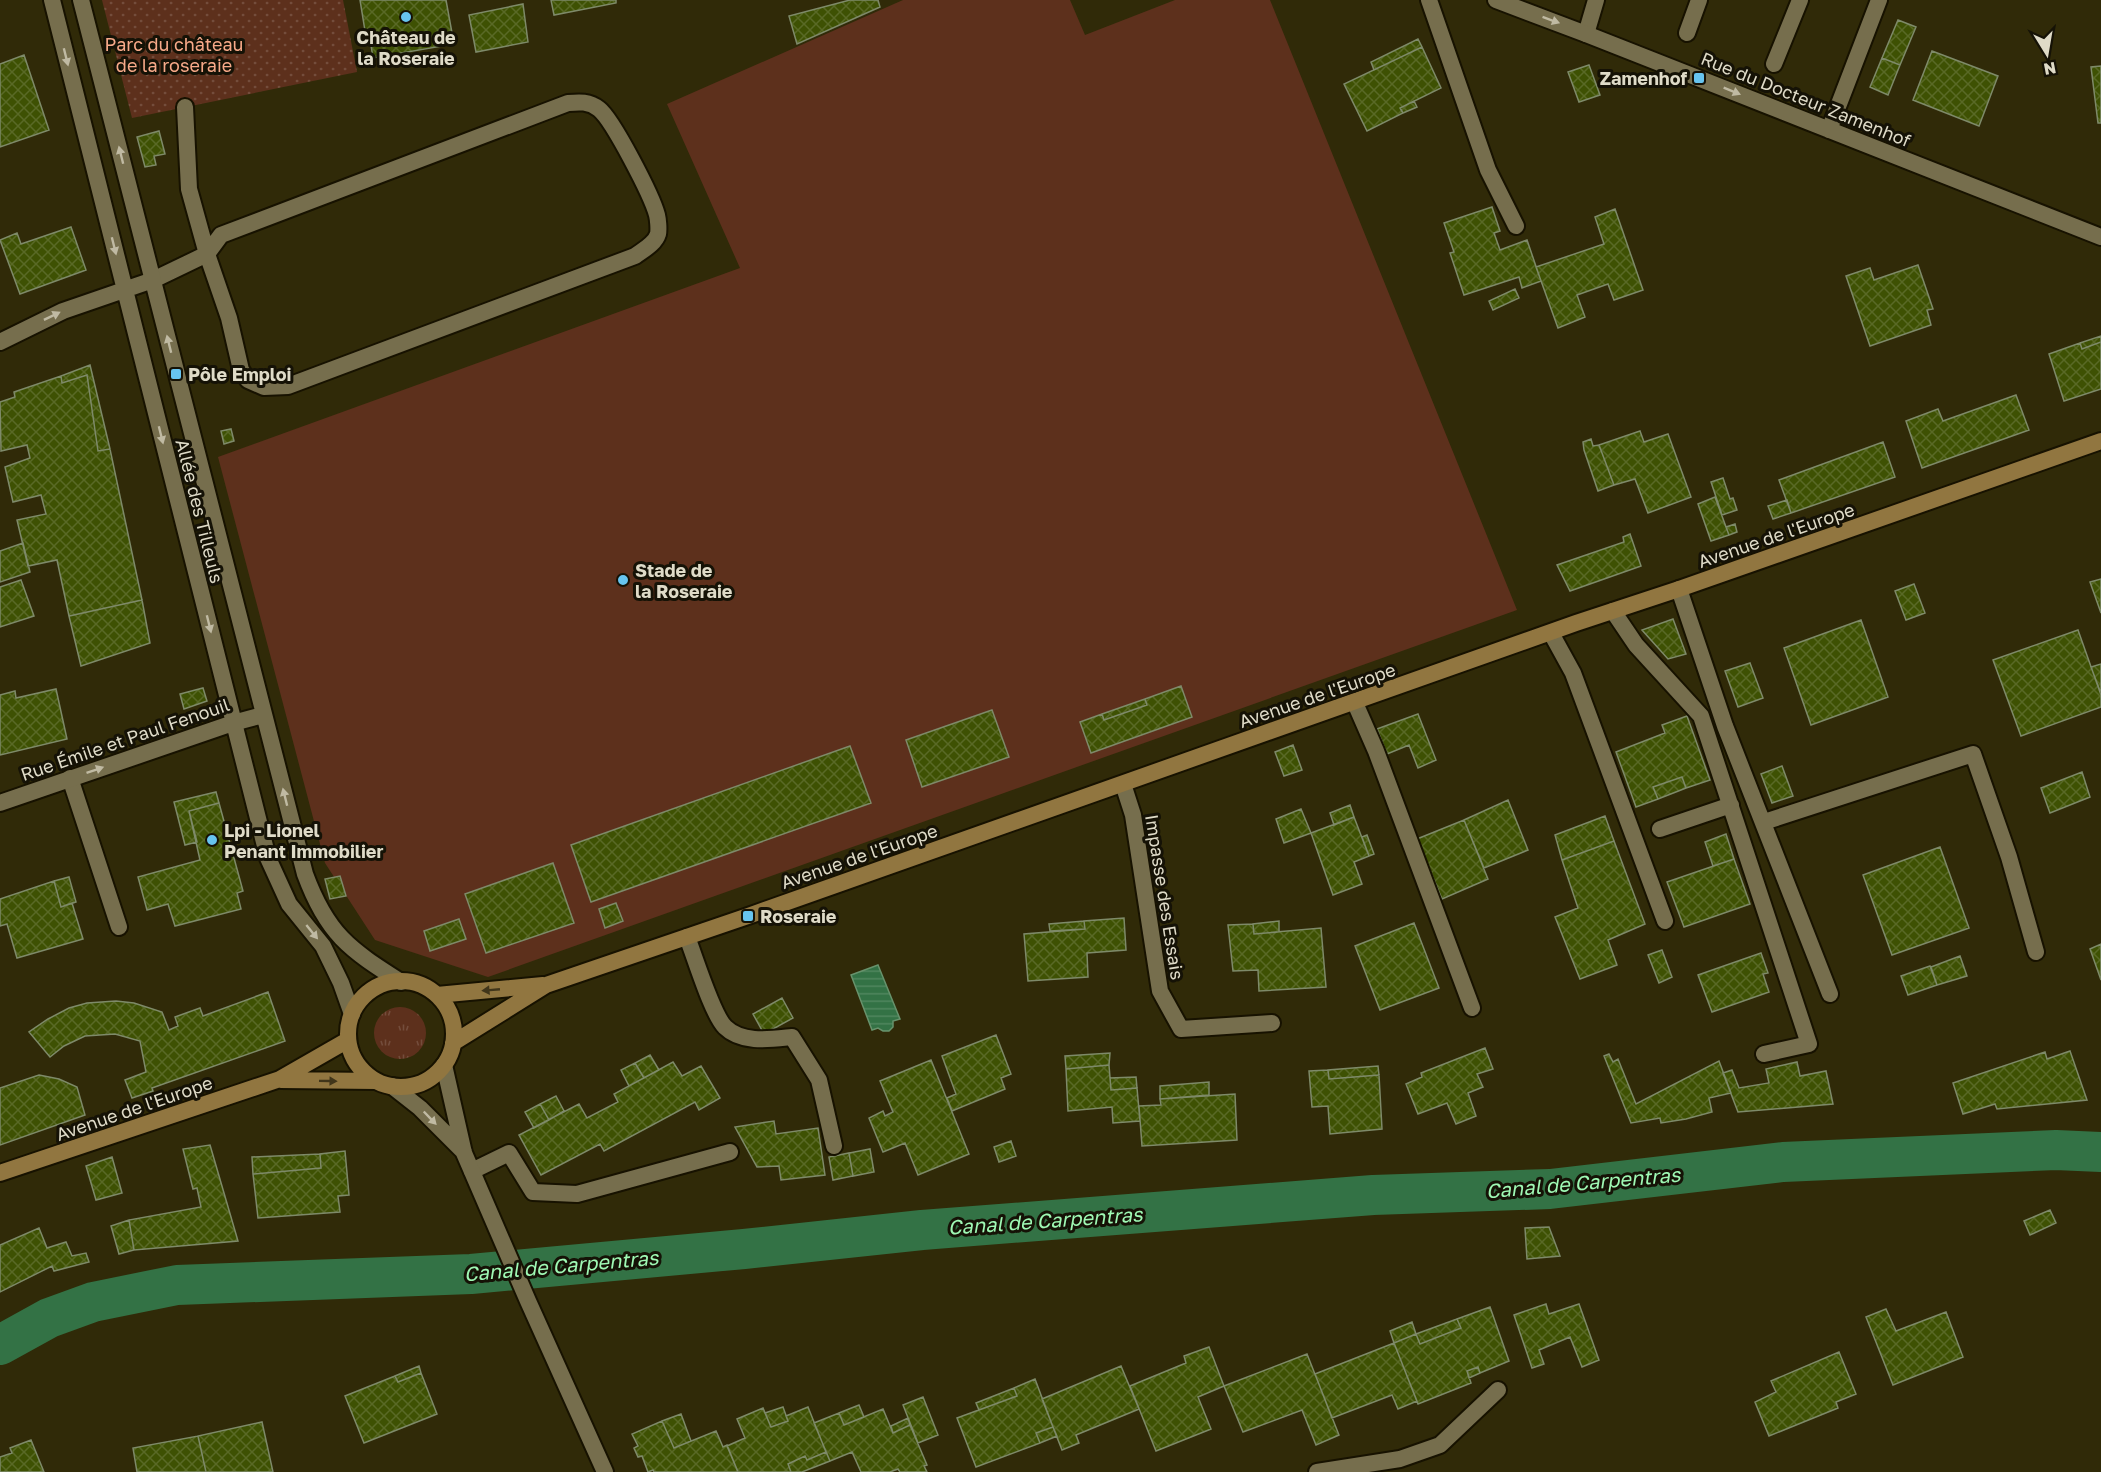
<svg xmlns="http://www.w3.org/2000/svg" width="2101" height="1472" font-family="'Golos Text',sans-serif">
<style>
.grass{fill:url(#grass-tufts)}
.park{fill:url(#park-dots)}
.pitch{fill:#5d301c}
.water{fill:url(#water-rules);stroke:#67926c;stroke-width:1.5}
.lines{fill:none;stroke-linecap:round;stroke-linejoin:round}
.canal{stroke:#337245;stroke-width:40}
.building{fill:url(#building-cross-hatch);stroke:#7e8a69;stroke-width:1.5}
.service-casing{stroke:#171200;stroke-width:20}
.minor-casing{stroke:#171200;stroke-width:20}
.secondary-casing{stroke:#171200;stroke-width:20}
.service{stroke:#766e4d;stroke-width:16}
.minor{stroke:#766e4d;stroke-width:16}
.secondary{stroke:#917640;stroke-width:16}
.oneway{fill:#c0baa3}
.oneway2{fill:#40351a}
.poi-dot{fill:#67c4ef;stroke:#151206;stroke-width:2}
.labels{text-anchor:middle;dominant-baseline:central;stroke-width:6;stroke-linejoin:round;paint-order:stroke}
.poi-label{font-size:18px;font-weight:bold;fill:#dfdbc8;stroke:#151206;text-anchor:start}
.park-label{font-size:18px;fill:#f8aa89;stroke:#151206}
.street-label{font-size:18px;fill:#dfdbc8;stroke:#151206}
.water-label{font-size:20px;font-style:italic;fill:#9ff9b4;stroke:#151206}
</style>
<defs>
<pattern id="grass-tufts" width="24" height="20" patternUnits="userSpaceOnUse" patternTransform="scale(1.5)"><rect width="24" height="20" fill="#5d301c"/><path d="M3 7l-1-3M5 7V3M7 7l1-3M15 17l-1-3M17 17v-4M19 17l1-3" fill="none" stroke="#744d3c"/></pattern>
<pattern id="park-dots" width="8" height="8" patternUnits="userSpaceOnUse" patternTransform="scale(1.5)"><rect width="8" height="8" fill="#5d301c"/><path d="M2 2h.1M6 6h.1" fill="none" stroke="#744d3c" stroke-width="1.8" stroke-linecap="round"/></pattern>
<pattern id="water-rules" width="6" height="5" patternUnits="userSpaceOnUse" patternTransform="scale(1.5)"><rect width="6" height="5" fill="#337245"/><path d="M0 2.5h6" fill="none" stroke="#50865e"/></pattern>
<pattern id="building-cross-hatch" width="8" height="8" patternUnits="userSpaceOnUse" patternTransform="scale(1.5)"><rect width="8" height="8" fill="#3e5103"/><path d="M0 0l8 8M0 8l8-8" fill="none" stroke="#596926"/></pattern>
</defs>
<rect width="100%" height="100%" fill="#302a08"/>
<path class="grass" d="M374 1033a26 26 0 1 1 52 0a26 26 0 1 1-52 0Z"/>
<path class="park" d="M102,0H343L357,72L132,118Z"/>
<path class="pitch" d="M903,0H1070L1085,35L1175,0H1270L1517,610L488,977L375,940L325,863L218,457L740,268L667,104Z"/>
<path class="water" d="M878,965L900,1019L893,1021V1027L889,1031H883L878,1028L872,1030L851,975Z"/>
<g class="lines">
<path class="canal" d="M0,1345L49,1318L93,1302L177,1285L471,1274L744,1249L922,1230L1373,1195L1550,1189L1783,1162L2056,1150L2101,1152"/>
</g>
<path class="building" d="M360,0H446L454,44L373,58L371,45L390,42L389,34L366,37Z
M551,0H616V3L554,15Z
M850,0H878L880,7L797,44L789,16Z
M523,4L528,42L476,52L469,15Z
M1898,20L1916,27L1900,65L1882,58Z
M389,34L390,42L371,45L370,37Z
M1418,39L1422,47L1374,70L1371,62Z
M1422,47L1441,88L1400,108L1403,113L1367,131L1344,84Z
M1932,51L1998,76L1979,126L1913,100Z
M24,55L49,130L0,147V64Z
M1882,58L1900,65L1888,95L1870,87Z
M1589,65L1600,95L1579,102L1568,72Z
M2101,66V123H2098L2091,67Z
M1414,101L1417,107L1403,113L1400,108Z
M159,131L165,154L154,156L156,165L145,167L137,137Z
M1492,207L1500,231L1494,233L1500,250L1527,240L1541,281L1522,288L1519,277L1464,295L1450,253L1454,252L1444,223Z
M1615,209L1643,290L1614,300L1608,284L1577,295L1585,317L1558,328L1536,267L1604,244L1595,217Z
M71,227L86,270L20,294L0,240L17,233L21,244Z
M1918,265L1933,309L1927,310L1931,325L1870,346L1846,276L1870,268L1874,280Z
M1515,289L1519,298L1493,310L1489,301Z
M2101,336V342L2082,349L2080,343Z
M2101,342V389L2064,401L2049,354L2080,343L2082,349Z
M90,365L110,449L98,451L87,375L62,383L61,376Z
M87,375L98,451L110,449L142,600L69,616L57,560L28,566L17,520L46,514L41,495L13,502L5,467L30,458L27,445L1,451L0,402L15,397L14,392L61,376L62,383Z
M2016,395L2029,430L1922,468L1906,421L1938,409L1943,421Z
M231,429L234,441L224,444L221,431Z
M1640,431L1644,442L1668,434L1691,497L1648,513L1635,479L1614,485L1599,445Z
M1591,439L1593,446L1599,445L1614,485L1598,491L1584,450L1583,442Z
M1883,442L1895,477L1791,513L1779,480Z
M1723,478L1730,499L1733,498L1737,510L1722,515L1711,482Z
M1715,497L1729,535L1711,541L1698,504Z
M1787,500L1791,513L1773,519L1768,506Z
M1735,524L1737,532L1729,535L1726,527Z
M1630,534L1641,566L1570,591L1557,565L1624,542L1623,537Z
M23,543L30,572L0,582V551Z
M2101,579V613L2090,582Z
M21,580L34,616L0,627V587Z
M1914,584L1925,613L1906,620L1895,591Z
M142,600L150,643L81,666L69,616Z
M1673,619L1686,654L1668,659L1642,630Z
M1861,620L1888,697L1811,725L1784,648Z
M2078,630L2101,695V707L2021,736L1993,660Z
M1750,663L1763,698L1738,707L1725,671Z
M2101,664V691H2100L2091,667Z
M1181,686L1192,717L1091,753L1080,722L1102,714L1104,720L1147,705L1145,699Z
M203,688L207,701L184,709L180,694Z
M56,689L67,739L0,755V695L15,691L16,698Z
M1145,699L1147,705L1104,720L1102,714Z
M992,710L1009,757L922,787L906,740Z
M1418,714L1436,760L1418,768L1409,745L1387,754L1377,729Z
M1687,716L1710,780L1686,788L1682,777L1653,787L1658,799L1636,807L1616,752L1665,733L1662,725Z
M1293,745L1302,770L1284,776L1275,752Z
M850,746L871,803L591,902L571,845Z
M1782,766L1793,796L1772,803L1761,774Z
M2082,772L2090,797L2050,813L2041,788Z
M1682,777L1686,788L1658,799L1653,787Z
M216,792L219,803L189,811L197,842L185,845L174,802Z
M1508,800L1528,850L1484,868L1464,820Z
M219,803L243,891L237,893L241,909L175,926L168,904L147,910L138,877L200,860L189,811Z
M1350,805L1354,817L1334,825L1330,813Z
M1301,809L1311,833L1284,843L1276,819Z
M1605,816L1614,841L1562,860L1555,835Z
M1354,817L1369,856L1354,862L1362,884L1333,895L1311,833Z
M1464,820L1488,879L1442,899L1417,839Z
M1726,834L1734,859L1713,866L1705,842Z
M1367,835L1374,854L1369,856L1362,837Z
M1614,841L1645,924L1608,940L1617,965L1580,979L1555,917L1578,908L1562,860Z
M1940,847L1969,928L1892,955L1863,875Z
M1734,859L1750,904L1684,927L1667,882Z
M553,863L574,923L486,953L465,894Z
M340,876L346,896L330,899L325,879Z
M69,877L76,902L61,907L54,881Z
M54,881L61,907L72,903L83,939L17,958L7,924L0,926V899Z
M616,903L623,921L605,928L599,909Z
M1124,918L1126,950L1087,953L1088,977L1028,981L1024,934L1085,929L1084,921Z
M459,919L466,939L430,951L424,931Z
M1084,921L1085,929L1050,931L1049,924Z
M1279,921V932L1254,934L1253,924Z
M1414,923L1439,988L1380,1010L1355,946Z
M1253,924L1254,934L1321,928L1326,987L1259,991L1258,970L1233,971L1228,925Z
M2101,944V980L2090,949Z
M1662,950L1672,977L1659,983L1648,955Z
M1761,953L1768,973L1763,974L1769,992L1712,1012L1698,975Z
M1960,956L1967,976L1937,985L1931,967Z
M1930,966L1937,985L1908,995L1901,976Z
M268,992L285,1041L152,1088L153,1091L132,1098L125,1080L146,1072L140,1041L115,1034L85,1036L64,1046L50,1057L29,1032L48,1019L69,1008L87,1003L116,1001L134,1003L162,1012L169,1030L178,1026L175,1017L200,1008L203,1016Z
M782,998L793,1018L764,1034L753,1014Z
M996,1035L1011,1074L1001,1078L1005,1089L952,1111L947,1098L956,1094L942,1056Z
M1485,1048L1493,1069L1477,1074L1483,1087L1468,1093L1476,1116L1456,1124L1447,1103L1418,1114L1406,1084L1422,1077L1421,1073Z
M2070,1051L2087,1100L1997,1109L1995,1104L1963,1114L1953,1083L2045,1052L2047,1059Z
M1110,1053L1109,1065L1066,1069L1065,1056Z
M1609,1054L1613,1062L1618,1059L1636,1104L1719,1061L1731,1093L1709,1098L1712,1112L1686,1119L1661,1123L1660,1118L1631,1123L1604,1056Z
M650,1055L659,1070L644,1078L635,1063Z
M931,1060L969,1154L918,1175L905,1143L883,1152L869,1118L883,1111L885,1116L893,1112L880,1081Z
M673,1062L682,1076L701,1066L720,1098L699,1110L695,1102L604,1151L600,1144L541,1175L519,1135L579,1104L587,1118L618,1102L614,1094Z
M1797,1062L1800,1076L1826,1071L1833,1104L1738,1112L1723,1073L1732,1070L1739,1088L1769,1083L1766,1069Z
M635,1063L644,1078L629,1086L621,1070Z
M1109,1065L1111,1090L1137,1088L1140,1121L1113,1123L1112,1107L1068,1111L1066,1069Z
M1378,1066L1379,1075L1329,1079L1328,1070Z
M1328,1070L1329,1079L1379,1075L1382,1129L1330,1134L1328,1106L1312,1107L1309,1071Z
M39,1075L59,1079L77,1087L85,1115L0,1145V1088Z
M1136,1077L1137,1088L1111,1090L1110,1078Z
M1209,1082V1095L1160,1099V1086Z
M1235,1094L1237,1140L1142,1146L1139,1106L1161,1105L1160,1099Z
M556,1096L564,1111L549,1120L540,1104Z
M540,1104L549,1120L534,1128L525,1112Z
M774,1121L776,1134L818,1128L825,1175L781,1180L779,1166L757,1167L735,1127Z
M1011,1141L1016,1156L999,1162L994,1147Z
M210,1145L238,1241L134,1250L129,1220L201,1207L197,1188L193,1189L183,1149Z
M870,1149L874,1172L853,1176L849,1153Z
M345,1151L349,1195L338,1196L340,1212L258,1218L253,1174L321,1168L320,1154Z
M849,1153L853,1176L833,1180L829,1157Z
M320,1154L321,1168L253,1174L252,1157Z
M112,1157L122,1193L96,1200L86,1166Z
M2050,1210L2056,1223L2030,1235L2024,1221Z
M129,1220L134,1250L119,1254L111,1226Z
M1549,1227L1560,1256L1527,1259L1525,1228Z
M39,1228L47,1248L66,1242L72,1256L86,1253L89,1262L54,1271L52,1266L0,1292V1245Z
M1546,1304L1549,1314L1579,1304L1599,1360L1582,1367L1570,1337L1539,1350L1544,1364L1532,1368L1514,1315Z
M1490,1307L1509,1361L1480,1373L1478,1367L1467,1371L1471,1383L1418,1404L1394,1343L1416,1334L1420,1344L1461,1328L1457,1319Z
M1886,1309L1896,1331L1946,1312L1963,1357L1893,1385L1866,1317Z
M1457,1319L1461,1328L1420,1344L1416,1334Z
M1412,1322L1416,1334L1394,1343L1390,1331Z
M1394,1343L1417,1401L1398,1409L1392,1395L1332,1418L1315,1374Z
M1209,1347L1224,1386L1198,1397L1211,1429L1156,1451L1130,1386L1186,1363L1184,1356Z
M1839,1352L1856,1394L1836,1402L1838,1408L1769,1436L1755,1402L1776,1392L1771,1381Z
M1307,1354L1339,1435L1316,1445L1302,1410L1243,1432L1224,1386Z
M419,1366L421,1373L398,1382L395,1376Z
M1121,1366L1139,1409L1076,1435L1079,1443L1062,1450L1042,1399Z
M1478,1367L1480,1373L1469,1378L1467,1371Z
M421,1373L437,1414L364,1443L345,1396L395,1376L398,1382Z
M1035,1379L1053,1427L1036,1433L1040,1443L976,1467L957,1418L1017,1396L1014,1388Z
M1014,1388L1017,1396L979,1410L976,1403Z
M923,1397L938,1435L918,1443L903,1405Z
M859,1405L864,1417L844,1425L839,1413Z
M783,1407L788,1421L771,1427L765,1413Z
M808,1407L826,1452L807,1460L805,1456L788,1464L791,1472H738L727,1446L745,1438L737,1419L763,1408L771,1427L788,1421L786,1416Z
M883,1409L893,1433L910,1425L927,1465L924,1466L927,1472H900L898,1469L890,1472H861L852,1452L830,1461L814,1423L839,1413L844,1425Z
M681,1414L691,1441L674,1448L662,1421Z
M908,1418L910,1425L893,1433L891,1426Z
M662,1421L674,1448L716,1431L723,1447L727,1445L738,1472H654L653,1470L648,1472L642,1456L638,1457L634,1448L638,1446L632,1434Z
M262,1422L273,1472H206L198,1436Z
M1053,1427L1057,1436L1040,1443L1036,1433Z
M198,1436L206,1472H137L133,1448Z
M31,1440L44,1472H0V1457L12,1453L10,1448Z
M826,1452L830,1461L802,1472H791L788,1464L805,1456L807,1460Z"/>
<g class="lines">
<defs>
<path id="service" d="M1429,0L1488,170L1516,226
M1687,33L1699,0
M1586,34L1596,0
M1774,64L1800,0
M153,280L207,254L221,235L568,103C579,102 589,101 599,109C613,120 652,196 657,215C658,219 659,229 658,234C655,244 643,250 635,256L288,386L264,387L248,380L241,370L229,318L207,254L189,189L185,107
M1679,589L1725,726L1830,994
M1613,611L1636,645L1701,716L1809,1044L1764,1054
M1551,633L1573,673L1665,921
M1355,703L1376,751L1472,1008
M70,778L119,927
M1764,822L1973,754L2009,857L2036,952
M1660,829L1731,805
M687,937C695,957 712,1014 725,1027C742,1044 772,1039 792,1037L819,1080L834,1146
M472,1171L509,1153L533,1192L577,1194L730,1152"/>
<path id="minor" d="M52,0L268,858L289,904L323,946L341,983L352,1014
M81,0L305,874C327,934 349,949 401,982
M1496,0L1586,34L2101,237
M1829,130L1879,0
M0,342L63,311L153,280
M1123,784L1133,815L1160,991L1181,1029L1272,1023
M0,803L233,723L263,715
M444,1065L464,1153L528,1301L605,1472
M392,1086L420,1108L464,1152
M1317,1472L1400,1459L1440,1445L1498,1390"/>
<path id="secondary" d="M348 1034a53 53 0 1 1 106 0a53 53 0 1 1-106 0Z
M437,995L543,985
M453,1043L546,985L748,916L1576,623L1679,589L2101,441
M281,1080L376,1081
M0,1173L280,1079L348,1040"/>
</defs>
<use href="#service" class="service-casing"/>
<use href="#minor" class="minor-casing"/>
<use href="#secondary" class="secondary-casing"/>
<use href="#service" class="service"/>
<use href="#minor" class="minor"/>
<use href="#secondary" class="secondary"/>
</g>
<defs><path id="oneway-solid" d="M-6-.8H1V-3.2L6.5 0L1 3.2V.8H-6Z" transform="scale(1.5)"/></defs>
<g class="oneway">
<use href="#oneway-solid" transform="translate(1551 20) rotate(20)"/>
<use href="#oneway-solid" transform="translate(66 57) rotate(76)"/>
<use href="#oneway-solid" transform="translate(1732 91) rotate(22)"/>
<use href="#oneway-solid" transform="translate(121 155) rotate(-104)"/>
<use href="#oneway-solid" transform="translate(114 246) rotate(76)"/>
<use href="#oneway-solid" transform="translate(52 316) rotate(-26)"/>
<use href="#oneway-solid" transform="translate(169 344) rotate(-104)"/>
<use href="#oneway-solid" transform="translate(161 435) rotate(76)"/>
<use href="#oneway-solid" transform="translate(209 624) rotate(76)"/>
<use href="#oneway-solid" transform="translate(95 770) rotate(-19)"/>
<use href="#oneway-solid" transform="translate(285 797) rotate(-104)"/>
<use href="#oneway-solid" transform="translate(312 932) rotate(51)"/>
<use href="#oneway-solid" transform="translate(430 1118) rotate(46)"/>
</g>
<g class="oneway2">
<use href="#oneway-solid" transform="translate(491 990) rotate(175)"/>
<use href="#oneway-solid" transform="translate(328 1081) rotate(1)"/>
</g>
<g class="poi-dot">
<circle cx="406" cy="17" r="6"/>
<rect x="1693" y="72" width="12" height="12" rx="3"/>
<rect x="170" y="368" width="12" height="12" rx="3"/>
<circle cx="623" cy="580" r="6"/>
<circle cx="212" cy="840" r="6"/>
<rect x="742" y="910" width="12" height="12" rx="3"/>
</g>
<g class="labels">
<g class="poi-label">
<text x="406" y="37" text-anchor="middle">Château de<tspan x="406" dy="21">la Roseraie</tspan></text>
<text x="1687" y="78" text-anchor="end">Zamenhof</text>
<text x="188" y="374">Pôle Emploi</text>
<text x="635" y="570">Stade de<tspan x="635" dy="21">la Roseraie</tspan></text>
<text x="224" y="830">Lpi - Lionel<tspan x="224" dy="21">Penant Immobilier</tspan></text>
<text x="760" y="916">Roseraie</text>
</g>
<g class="park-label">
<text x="174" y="44">Parc du château<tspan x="174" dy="21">de la roseraie</tspan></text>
</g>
<g class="street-label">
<text transform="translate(1806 99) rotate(22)">Rue du Docteur Zamenhof</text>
<text transform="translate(200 511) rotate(76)">Allée des Tilleuls</text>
<text transform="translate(1776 535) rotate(-19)">Avenue de l'Europe</text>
<text transform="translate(1317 695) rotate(-19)">Avenue de l'Europe</text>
<text transform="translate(125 739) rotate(-19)">Rue Émile et Paul Fenouil</text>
<text transform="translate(859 856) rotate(-19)">Avenue de l'Europe</text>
<text transform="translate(1165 897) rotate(81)">Impasse des Essais</text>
<text transform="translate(134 1108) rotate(-19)">Avenue de l'Europe</text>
</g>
<g class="water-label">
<text transform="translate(1583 1182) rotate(-5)">Canal de Carpentras</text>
<text transform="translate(1045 1220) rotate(-4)">Canal de Carpentras</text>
<text transform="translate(561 1265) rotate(-5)">Canal de Carpentras</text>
</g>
</g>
<g transform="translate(2047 54) rotate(169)" stroke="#151206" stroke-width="4.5" paint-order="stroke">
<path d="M0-4.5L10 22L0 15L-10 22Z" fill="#dfdbc8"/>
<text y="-9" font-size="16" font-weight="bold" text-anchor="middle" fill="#dfdbc8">N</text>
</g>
</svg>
